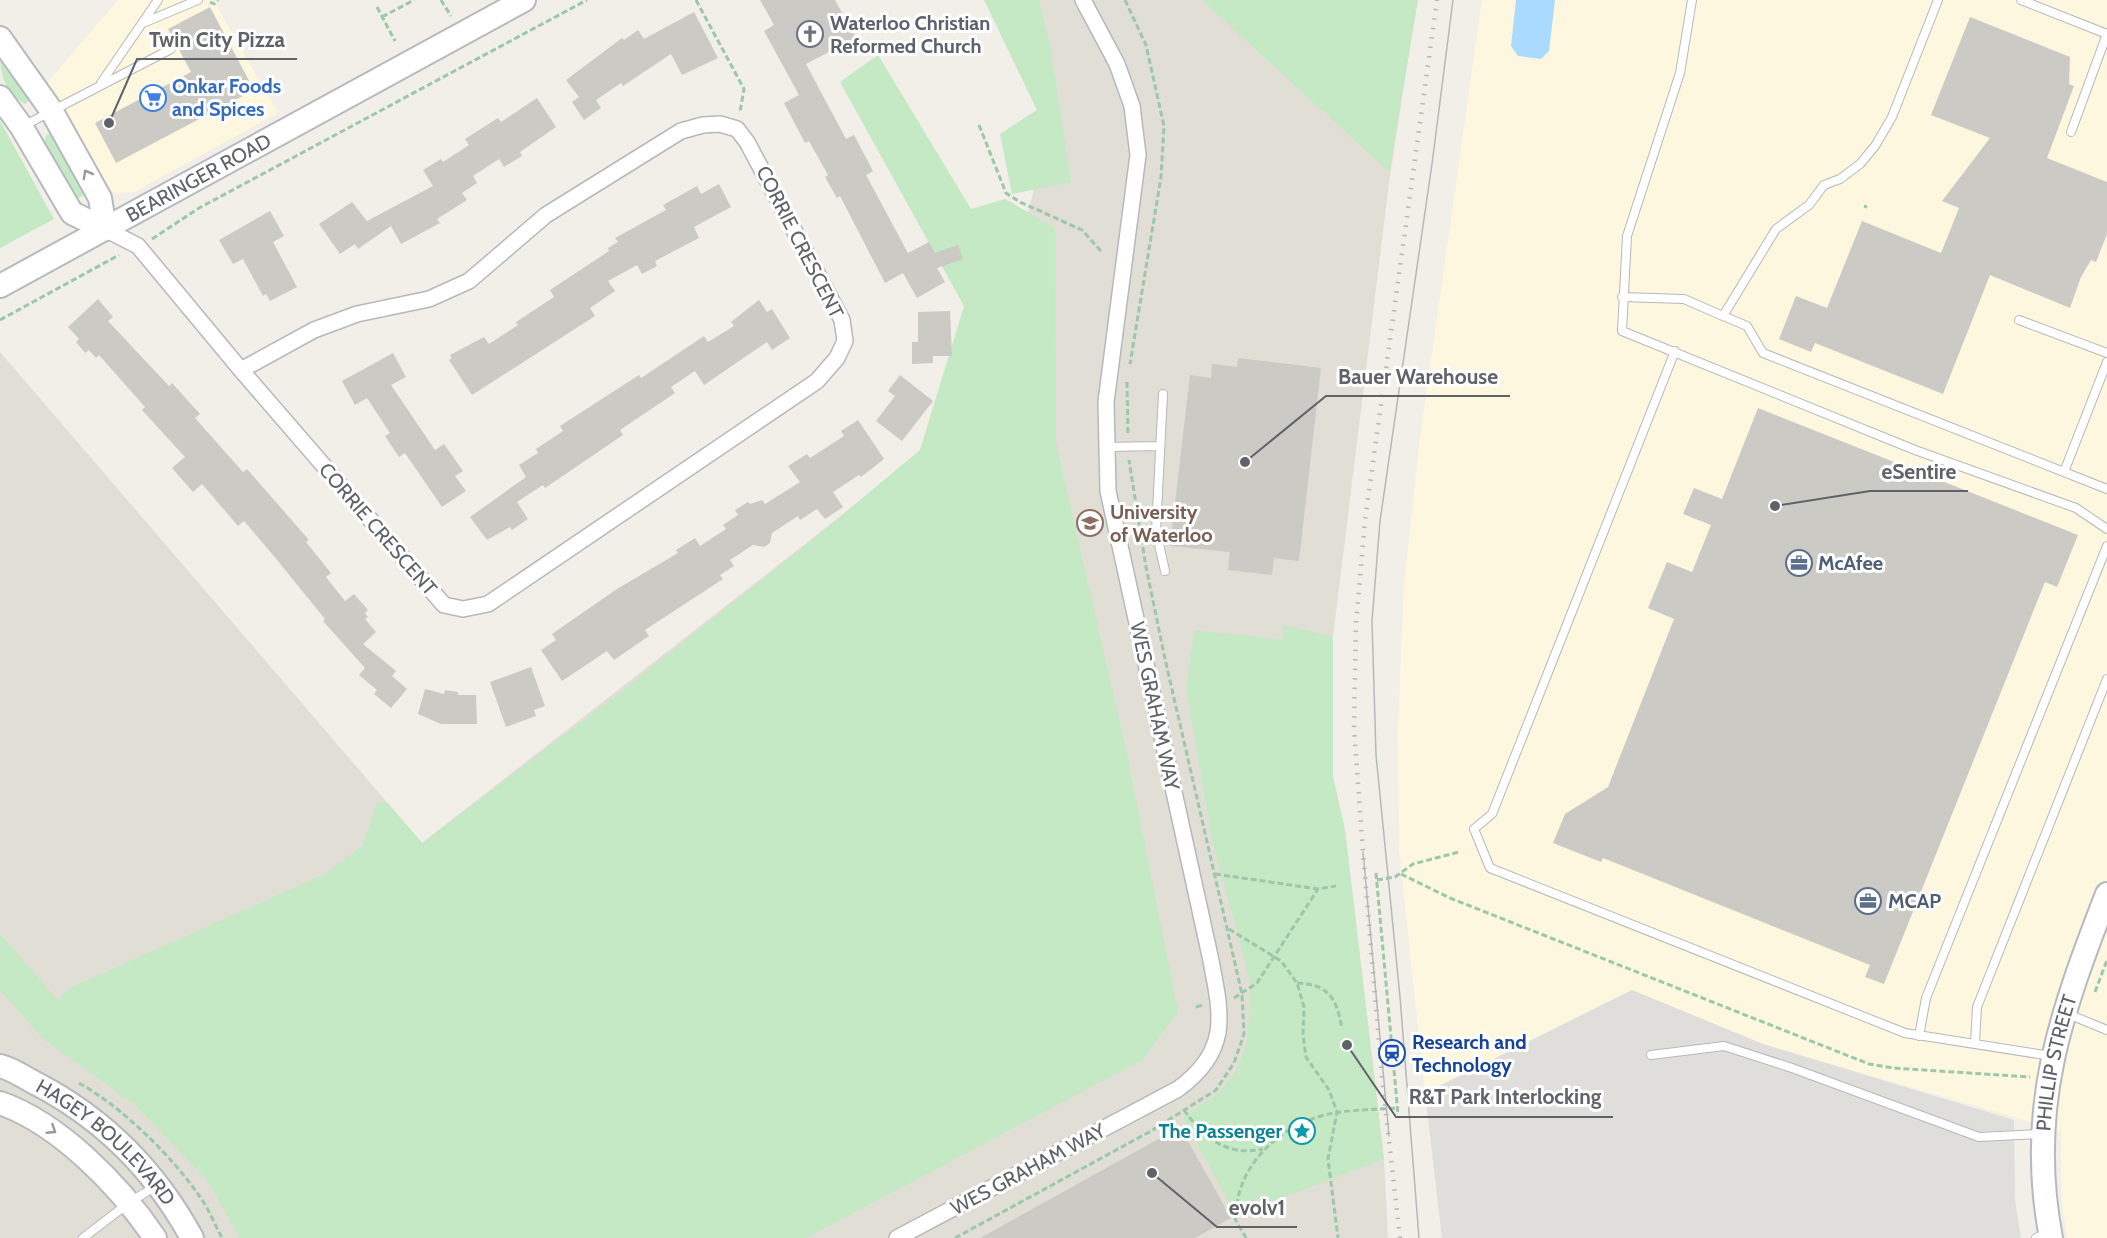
<svg xmlns="http://www.w3.org/2000/svg" width="2107" height="1238" font-family="Cabin,sans-serif">
<style>
.commercial{fill:#fef7e0}
.industrial{fill:#e0deda}
.education{fill:#e1ded6}
.green{fill:#c5e8c5}
.water{fill:#aadaff}
.building{fill:#cccac5}
.lines{fill:none;stroke-linecap:round;stroke-linejoin:round}
.lane-casing{stroke:#b5b8bc;stroke-width:10}
.street-casing{stroke:#b5b8bc;stroke-width:18}
.secondary-casing{stroke:#b6babf;stroke-width:26}
.path{stroke:#9cc7a9;stroke-width:3;stroke-dasharray:6 3;stroke-linecap:butt}
.lane{stroke:#fff;stroke-width:8}
.street{stroke:#fff;stroke-width:15}
.secondary{stroke:#fff;stroke-width:22}
.tram{stroke:#b6b7b8;stroke-width:1.5}
.rail{stroke:#b6b7b8;stroke-width:4.5;stroke-dasharray:1.5 8;stroke-linecap:butt}
.oneway{stroke:#979a9d}
.labels{text-anchor:middle;dominant-baseline:central;stroke-width:6;stroke-linejoin:round;paint-order:stroke}
.worship-label{font-size:20px;font-weight:bold;fill:#5b616d;stroke:#fff;text-anchor:start}
.shop-label{font-size:20px;font-weight:bold;fill:#366cbe;stroke:#fff;text-anchor:start}
.street-label{font-size:20px;fill:#5f6368;stroke:#fff}
.education-label{font-size:20px;font-weight:bold;fill:#785e54;stroke:#fff;text-anchor:start}
.service-label{font-size:20px;font-weight:bold;fill:#4e5e75;stroke:#fff;text-anchor:start}
.transit-label{font-size:20px;font-weight:bold;fill:#164399;stroke:#fff;text-anchor:start}
.culture-label{font-size:20px;font-weight:bold;fill:#0d838f;stroke:#fff;text-anchor:end}
.leader{fill:none;stroke:#5f6368;stroke-width:2}
.callout-dot{fill:#5f6368;stroke:#fff;stroke-width:2}
.callout-label{font-size:21px;text-anchor:middle;font-weight:bold;fill:#5f6368;stroke:#fff;stroke-width:6;stroke-linejoin:round;paint-order:stroke}
</style>
<rect width="100%" height="100%" fill="#f1efe8"/>
<path class="commercial" d="M118,0H213L278,113L134,192L117,193L104,188L46,84Z
M1482,0H2107V1238H2067L2061,1196V1131L1763,1044L1632,990L1425,1093L1399,848L1398,729L1404,585L1419,445Z"/>
<path class="industrial" d="M1632,990L1763,1044L2014,1120L2015,1200L2021,1238H1442L1425,1093Z"/>
<path class="education" d="M990,0H1417L1389,183L1333,637V777L1345,830L1384,1159L1388,1238H0V352L422,843L979,408L1052,117Z"/>
<path class="green" d="M984,0H1039L1050,45L1071,182L1012,194L1000,134L1037,110Z
M1202,0H1418L1389,172Z
M0,54L30,100L25,104C5,92 0,76 0,54Z
M878,55L971,209L1005,199L1055,228L1056,443L1128,759L1178,1012L1142,1060L806,1238H240L207,1180L135,1105L42,1038L0,990V934L58,1000L72,987L327,873L363,845L377,802H387L422,843L613,698L812,540L920,450L964,306L840,82Z
M0,121L54,219L0,248Z
M50,134L54,136L88,193L76,199L44,143L46,135Z
M1284,625L1333,637V777L1345,830L1384,1159L1236,1215L1183,1118L1219,1093L1236,1071L1247,1044L1251,984L1212,840L1186,687L1195,630L1282,640Z"/>
<path class="water" d="M1516,0H1555L1549,51L1541,59L1518,56L1511,46Z"/>
<path class="building" d="M760,0H835L856,38L806,64L846,139L854,135L873,171L866,175L908,253L929,242L935,253L958,245L963,259L937,268L945,282L917,298L903,273L885,283L840,196L837,198L825,177L828,175L809,141L805,143L784,103L799,95L764,31L774,25Z
M210,7L254,90L116,163L95,123L191,72L168,29Z
M694,12L718,58L682,75L671,54L623,86L621,83L596,100L601,108L584,120L572,102L579,97L566,80L622,38L624,40L638,30L644,39Z
M1970,17L2070,57L2069,84L2074,86L2047,158L2107,182V234L2096,262L2091,260L2081,277L2070,308L1990,275L1943,394L1815,343L1811,352L1779,339L1796,296L1827,308L1862,221L1941,253L1959,208L1942,201L1990,138L1931,115Z
M537,98L556,127L520,152L522,156L504,167L499,159L473,176L477,183L462,193L467,200L437,219L440,223L401,244L391,226L358,249L355,244L340,254L319,224L352,202L367,221L433,186L423,170L441,159L443,162L469,145L465,139L498,118L501,122Z
M719,184L731,207L694,227L699,238L655,261L657,266L642,274L637,265L608,281L615,291L590,308L595,316L472,395L449,360L452,358L450,355L484,337L489,344L518,325L516,322L554,297L550,290L609,251L608,248L618,242L615,238L666,210L663,205L697,186L701,194Z
M270,211L284,236L273,242L297,287L270,301L266,294L263,296L243,259L233,264L219,240Z
M98,299L113,317L108,321L169,386L172,383L200,414L195,418L243,472L247,469L309,540L306,542L331,573L326,577L345,601L354,594L368,610L365,613L368,617L365,619L376,632L363,644L396,671L392,676L407,689L391,708L374,694L377,690L359,675L365,668L323,621L325,619L273,555L244,521L238,526L202,484L193,492L172,468L185,457L142,410L145,407L99,355L96,358L89,350L85,353L76,342L79,339L68,327Z
M759,300L767,312L772,309L790,338L772,350L767,342L704,385L695,371L671,387L675,393L620,430L623,435L545,488L543,485L517,502L528,519L512,530L510,527L487,540L470,517L526,477L519,465L538,453L536,449L563,431L560,426L639,375L641,378L704,336L708,342L734,326L731,322Z
M950,311L952,356H933V363L912,364V342H918V312Z
M393,353L406,377L391,385L435,450L444,444L463,471L455,476L466,491L442,507L405,453L399,457L385,436L390,433L367,398L355,405L342,381Z
M1238,358L1321,368L1299,561L1274,558L1272,575L1228,570L1230,552L1170,546L1190,375L1211,378L1212,364L1237,367Z
M900,375L933,401L902,441L876,421L895,396L888,391Z
M1758,408L2078,535L2057,587L2045,582L1884,984L1865,977L1870,965L1603,858L1601,862L1553,843L1565,814L1608,787L1674,619L1648,608L1667,562L1692,572L1711,525L1683,514L1694,488L1722,499Z
M858,420L884,459L861,477L859,475L833,492L843,507L825,519L817,509L800,520L798,516L772,533L770,543L764,547L753,545L730,560L734,566L720,575L723,579L645,630L649,636L614,660L607,651L562,681L541,650L556,640L552,634L617,589L678,553L676,550L695,538L700,546L726,529L723,525L738,515L735,510L748,502L750,504L762,500L765,504L800,482L788,466L807,454L810,458L844,436L841,431Z
M531,667L545,706L534,710L536,716L506,727L490,682Z
M425,689L444,694L445,690L458,692V695H476L477,724H441L418,714Z
M1180,1127L1231,1218L1195,1238H980Z"/>
<g class="lines">
<defs>
<path id="lane" d="M1692,0L1680,73L1627,236L1622,331L1915,450L2076,508L2107,529
M1938,0L1892,117L1875,146L1860,164L1840,179L1824,185L1809,205L1776,229L1723,316L1747,326L1763,353L2107,489
M2021,0L2107,34
M143,23L198,0
M101,83L158,0
M23,126L171,49
M2071,132L2107,34
M1622,297L1684,299L1723,316
M2019,320L2107,353
M1675,351L1492,814L1474,829L1490,868L1905,1033L2051,1056
M1163,394L1156,531L1165,571
M1107,447L1160,446
M2064,472L2107,362
M2068,1014L2107,1030
M1919,1036L1926,998L2107,546
M1975,1043L1977,1007L2107,679
M1651,1055L1724,1046L1792,1068L1979,1137L2041,1134
M83,1238L130,1202L156,1186
M2036,1238L2049,1232"/>
<path id="street" d="M105,229L138,246L241,370L444,605L463,609L488,604L817,381L837,358L845,341L842,320L747,142L737,129L720,124L703,125L681,131L546,215L469,281L429,299L357,314L314,330L241,370
M897,1238L1178,1089C1232,1050 1221,1013 1210,956L1108,491L1106,402L1138,155L1132,106L1117,64L1083,0"/>
<g id="secondary">
<path d="M0,38L51,110L100,198L105,229"/>
<path d="M0,97L21,126L72,213L105,229"/>
<path id="s1" d="M0,286L524,0"/>
<path id="s2" d="M0,1066C13,1069 25,1078 37,1084C104,1119 156,1172 192,1238"/>
<path d="M0,1103C60,1124 120,1186 155,1238"/>
<path id="s3" d="M2051,1238C2026,1108 2061,1013 2107,894"/>
</g>
</defs>
<use href="#lane" class="lane-casing"/>
<use href="#street" class="street-casing"/>
<use href="#secondary" class="secondary-casing"/>
<path class="path" d="M441,0L451,16
M696,0L744,89L740,112
M1125,0L1146,45L1164,126L1161,177L1130,364
M210,2L214,4L218,0
M377,7L395,41
M382,17L414,0
M979,125L1006,193L1020,202L1082,230L1101,251
M1864,206L1867,207
M152,239L199,208L587,0
M0,320L119,255
M1127,382L1128,436
M1376,873L1398,1114
M1215,874L1318,889L1336,886
M1401,874L1450,898L1869,1064L1893,1068L2030,1077
M1377,880L1395,877L1413,864L1459,852
M1229,929L1281,961L1297,983L1304,1007L1303,1034L1306,1057L1329,1090L1337,1112L1328,1159L1338,1238
M1297,983C1330,984 1337,1000 1342,1029
M2095,992L2107,960
M1234,998L1257,983L1318,889
M1196,1007L1203,1005
M79,1083C122,1107 172,1156 200,1197C209,1209 215,1225 222,1238
M1184,1110C1204,1138 1227,1157 1263,1149
M955,1238L1151,1131L1216,1090L1234,1063L1244,1034L1242,994L1165,659L1146,567L1129,460
M1246,1238C1243,1232 1237,1224 1235,1218C1234,1214 1236,1208 1237,1204C1243,1161 1280,1128 1321,1116C1347,1109 1371,1110 1398,1108"/>
<use href="#lane" class="lane"/>
<use href="#street" class="street"/>
<use href="#secondary" class="secondary"/>
<path class="tram" d="M1363,852L1389,1136
M1419,1238L1400,997L1376,755L1372,621L1380,521L1432,164L1453,0"/>
<path class="rail" d="M1400,1238L1382,1078L1363,852L1354,729L1356,624L1365,520L1437,0"/>
</g>
<defs><path id="oneway-chevron" d="M-2-3.5L2.5 0L-2 3.5" fill="none" stroke-width="1.6" stroke-linecap="round" stroke-linejoin="round" transform="scale(1.5)"/></defs>
<g class="oneway">
<use href="#oneway-chevron" transform="translate(87 174) rotate(-119)"/>
<use href="#oneway-chevron" transform="translate(52 1130) rotate(33)"/>
</g>
<defs>
<symbol id="church-ring" viewBox="-11 -11 22 22"><circle r="9.5" fill="#fff" stroke="#6b7280" stroke-width="1.5"/><path d="M-1.2-6h2.4v3.5h3.3v2.4h-3.3V6h-2.4V-.1h-3.3v-2.4h3.3Z" fill="#6b7280"/></symbol>
<symbol id="supermarket-ring" viewBox="-11 -11 22 22"><circle r="9.5" fill="#fff" stroke="#3f7fe0" stroke-width="1.5"/><path d="M-6-5.5h2.5l.6 2H6L4.5 2H-2.5L-4.4-4H-6ZM-1.5 3.2a1.3 1.3 0 1 0 .1 0ZM3 3.2a1.3 1.3 0 1 0 .1 0Z" fill="#3f7fe0"/></symbol>
<symbol id="university-ring" viewBox="-11 -11 22 22"><circle r="9.5" fill="#fff" stroke="#8d6e63" stroke-width="1.5"/><path d="M0-5L7-2L0 1L-7-2ZM-4 1L0 2.5L4 1V4Q0 6-4 4Z" fill="#8d6e63"/></symbol>
<symbol id="office-ring" viewBox="-11 -11 22 22"><circle r="9.5" fill="#fff" stroke="#5c6f8a" stroke-width="1.5"/><path d="M-6-3h4V-5.5h4V-3h4V5H-6ZM-1-4.5V-3h2v-1.5ZM-6 0V1H6V0Z" fill="#5c6f8a"/></symbol>
<symbol id="station-ring" viewBox="-11 -11 22 22"><circle r="9.5" fill="#fff" stroke="#1a4fb4" stroke-width="1.5"/><path d="M-3-6H3Q5-6 5-4V2Q5 4 3 4L4.5 6H3L1.5 4h-3L-3 6H-4.5L-3 4Q-5 4-5 2V-4Q-5-6-3-6ZM-3.5-4v3h7v-3ZM-3.5 1v1.5H-2V1ZM2 1v1.5H3.5V1Z" fill="#1a4fb4"/></symbol>
<symbol id="sight-ring" viewBox="-11 -11 22 22"><circle r="9.5" fill="#fff" stroke="#0f9aa8" stroke-width="1.5"/><path d="M0-6L1.8-2.2L6-1.7L2.9 1.2L3.7 5.4L0 3.3L-3.7 5.4L-2.9 1.2L-6-1.7L-1.8-2.2Z" fill="#0f9aa8"/></symbol>
</defs>
<g fill-rule="evenodd">
<use href="#church-ring" x="795" y="19" width="30" height="30"/>
<use href="#supermarket-ring" x="138" y="83" width="30" height="30"/>
<use href="#university-ring" x="1075" y="508" width="30" height="30"/>
<use href="#office-ring" x="1784" y="548" width="30" height="30"/>
<use href="#office-ring" x="1853" y="886" width="30" height="30"/>
<use href="#station-ring" x="1377" y="1038" width="30" height="30"/>
<use href="#sight-ring" x="1287" y="1116" width="30" height="30"/>
</g>
<g class="labels">
<g class="worship-label">
<text x="830" y="23">Waterloo Christian<tspan x="830" dy="23">Reformed Church</tspan></text>
</g>
<g class="shop-label">
<text x="172" y="86">Onkar Foods<tspan x="172" dy="23">and Spices</tspan></text>
</g>
<g class="street-label">
<text stroke="none"><textPath href="#s1" startOffset="226">BEARINGER ROAD</textPath></text>
<text transform="translate(800 242) rotate(63)">CORRIE CRESCENT</text>
<text transform="translate(378 529) rotate(49)">CORRIE CRESCENT</text>
<text transform="translate(1155 706) rotate(78)">WES GRAHAM WAY</text>
<text stroke="none"><textPath href="#s3" startOffset="177">PHILLIP STREET</textPath></text>
<text stroke="none"><textPath href="#s2" startOffset="132">HAGEY BOULEVARD</textPath></text>
<text transform="translate(1028 1169) rotate(-28)">WES GRAHAM WAY</text>
</g>
<g class="education-label">
<text x="1110" y="512">University<tspan x="1110" dy="23">of Waterloo</tspan></text>
</g>
<g class="service-label">
<text x="1818" y="563">McAfee</text>
<text x="1888" y="901">MCAP</text>
</g>
<g class="transit-label">
<text x="1412" y="1042">Research and<tspan x="1412" dy="23">Technology</tspan></text>
</g>
<g class="culture-label">
<text x="1282" y="1131">The Passenger</text>
</g>
</g>
<path class="leader" d="M109 123L137 59H297M1245 462L1326 396H1510M1775 506L1870 491H1968M1347 1045L1396 1117H1613M1152 1173L1217 1227H1297"/>
<g class="callout-dot">
<circle cx="109" cy="123" r="6"/>
<circle cx="1245" cy="462" r="6"/>
<circle cx="1775" cy="506" r="6"/>
<circle cx="1347" cy="1045" r="6"/>
<circle cx="1152" cy="1173" r="6"/>
</g>
<g class="callout-label">
<text x="217" y="47">Twin City Pizza</text>
<text x="1418" y="384">Bauer Warehouse</text>
<text x="1919" y="479">eSentire</text>
<text x="1505" y="1104">R&amp;T Park Interlocking</text>
<text x="1257" y="1215">evolv1</text>
</g>
</svg>
